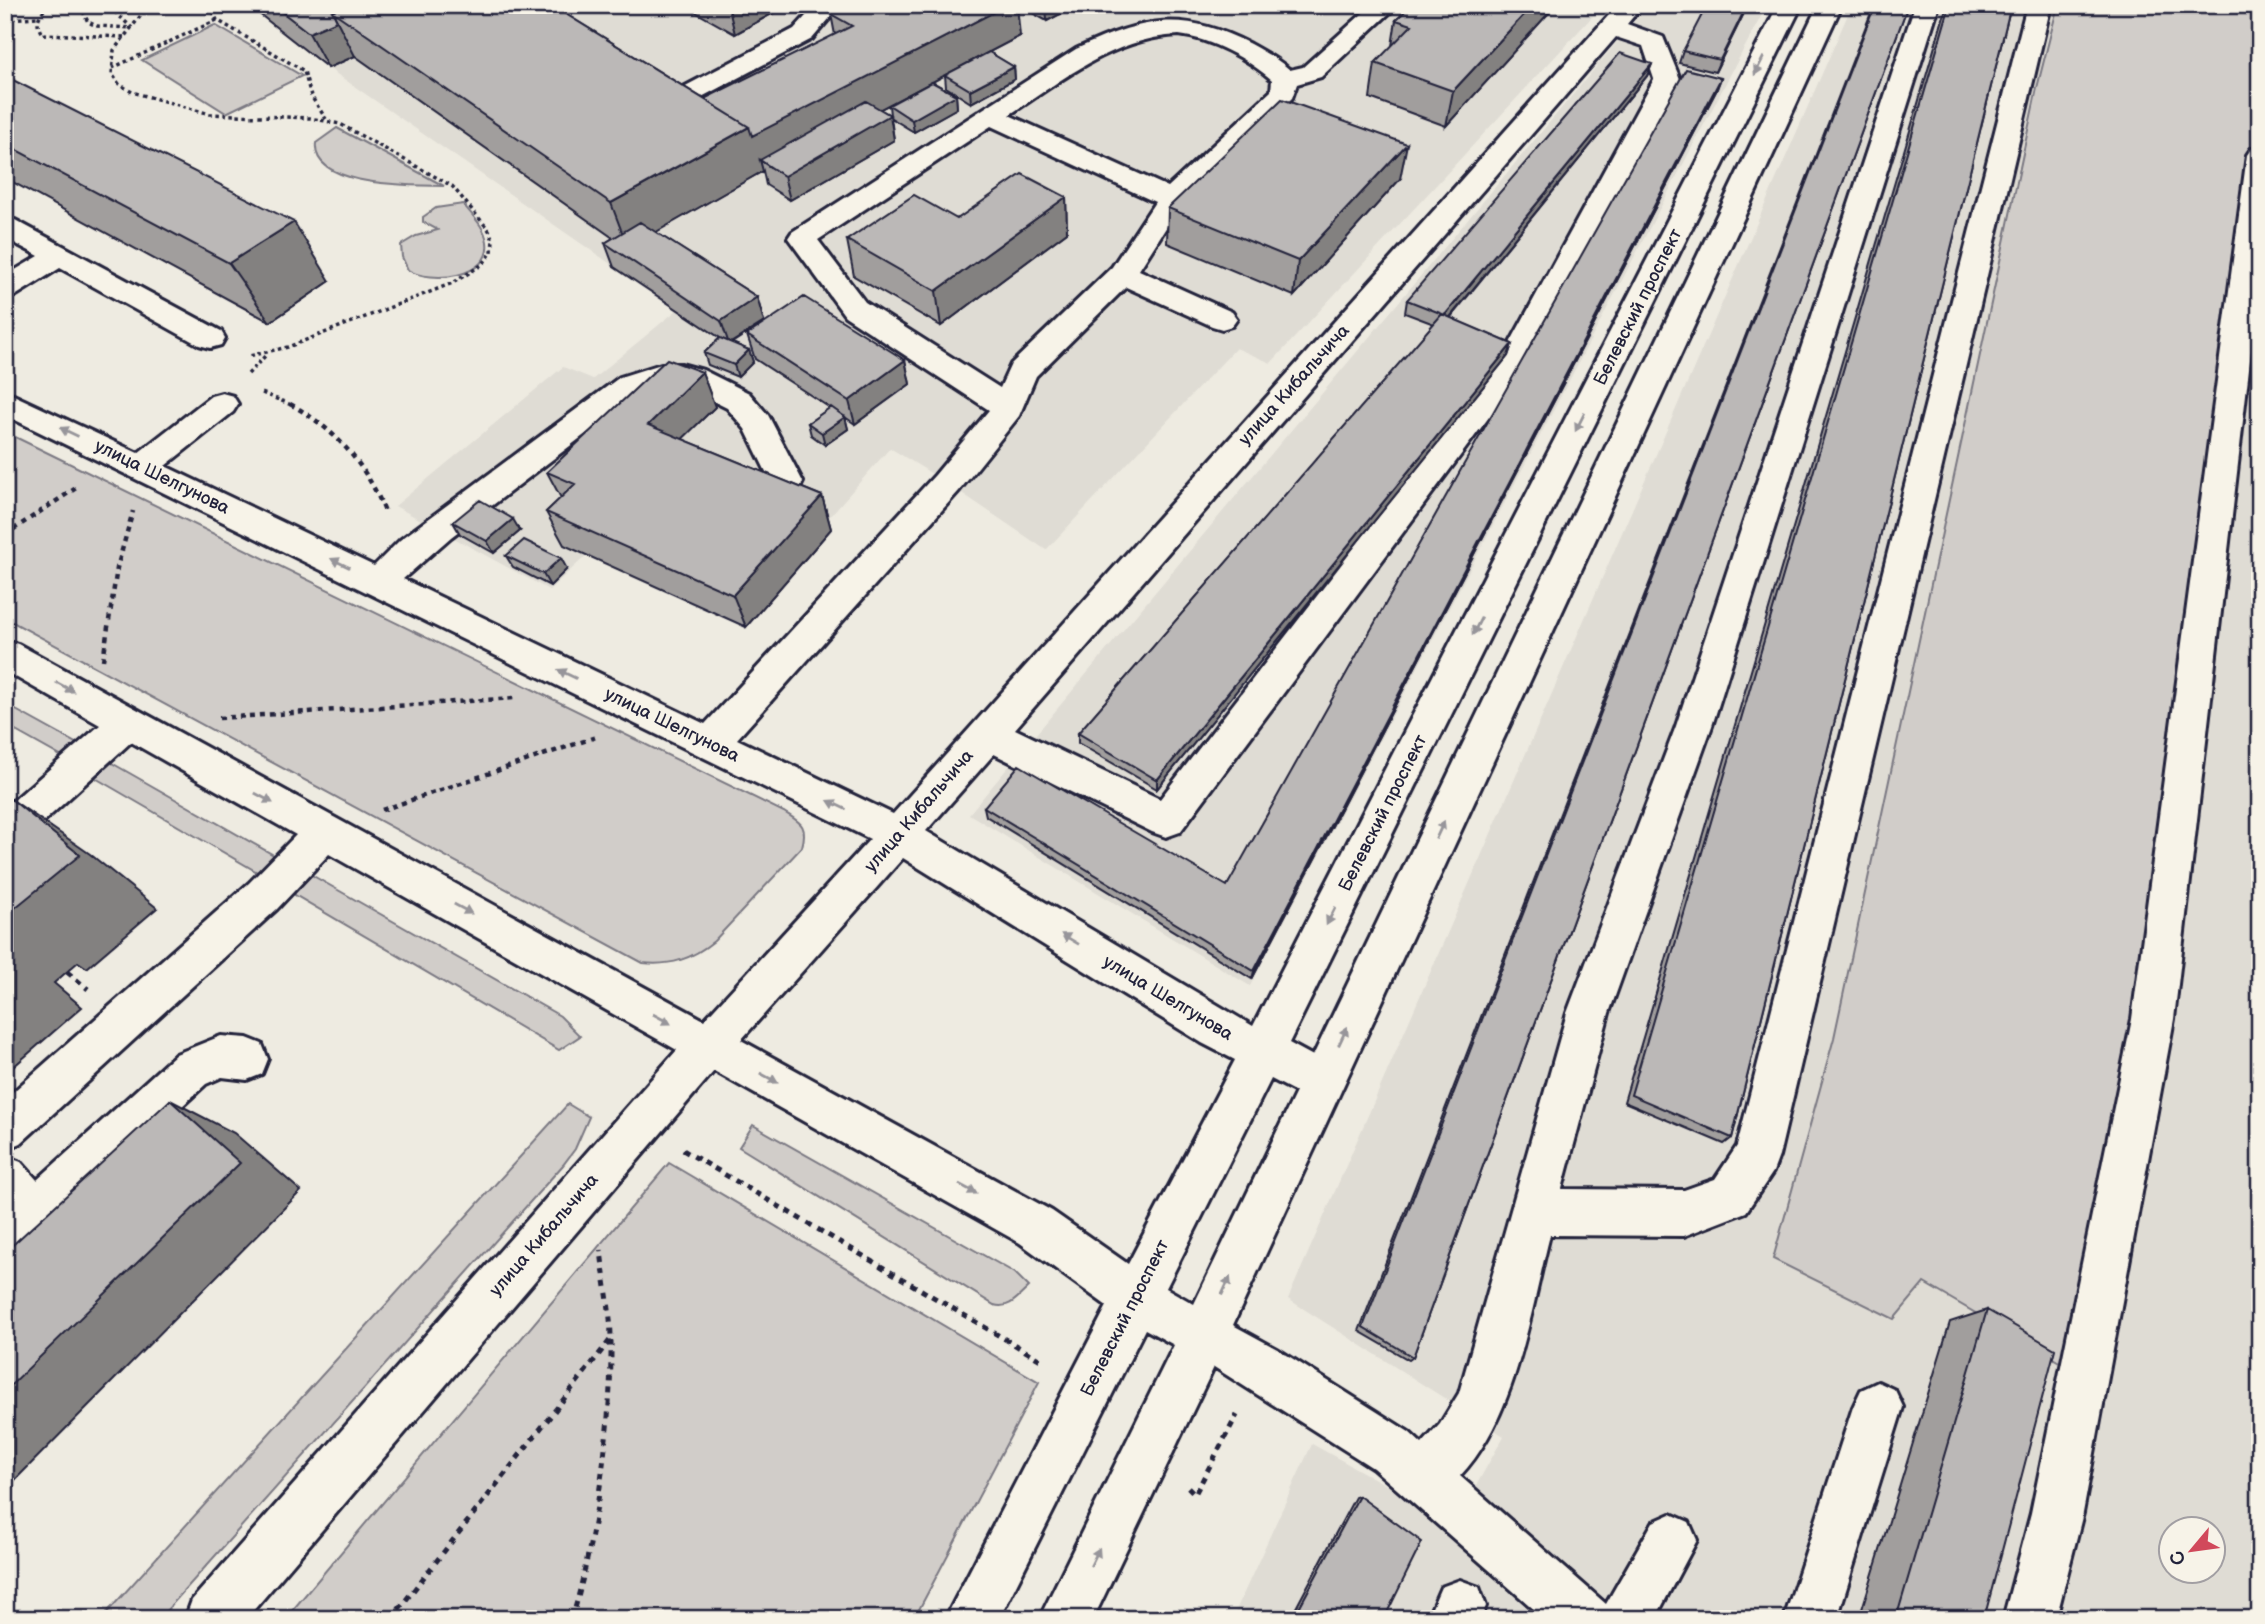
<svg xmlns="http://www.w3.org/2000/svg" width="2265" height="1624" font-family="'Balsamiq Sans',sans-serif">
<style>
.built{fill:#dfdcd4;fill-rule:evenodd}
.green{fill:#d1cdc9;stroke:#7a7882;stroke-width:2}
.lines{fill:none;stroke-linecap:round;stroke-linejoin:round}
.minor-casing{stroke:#22223b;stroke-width:6}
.path-far2{stroke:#22223b;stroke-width:3.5;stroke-dasharray:3.5 3.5;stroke-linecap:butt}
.path-far1{stroke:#22223b;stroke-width:4.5;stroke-dasharray:5 5;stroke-linecap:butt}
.path{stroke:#22223b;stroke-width:5;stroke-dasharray:6 6;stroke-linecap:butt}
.minor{fill:#f7f3e8;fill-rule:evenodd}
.wall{fill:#a19e9d;stroke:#22223b;stroke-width:2;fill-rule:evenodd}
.shaded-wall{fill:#838180;stroke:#22223b;stroke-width:2}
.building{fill:#bbb8b7;stroke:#22223b;stroke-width:2}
.oneway{fill:#97959a}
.labels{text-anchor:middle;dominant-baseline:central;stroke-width:5;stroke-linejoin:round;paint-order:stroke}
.street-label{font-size:18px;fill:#22223b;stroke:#f7f3e8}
</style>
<rect width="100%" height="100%" fill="#eeebe1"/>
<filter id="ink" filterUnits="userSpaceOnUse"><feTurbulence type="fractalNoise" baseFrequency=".0143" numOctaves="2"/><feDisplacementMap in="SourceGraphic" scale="14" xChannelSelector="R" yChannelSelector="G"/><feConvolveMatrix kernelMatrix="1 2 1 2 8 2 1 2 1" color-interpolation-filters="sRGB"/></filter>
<g filter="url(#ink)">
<path class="built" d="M248,5H1603L1271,363L1236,348L1046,550L947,483L890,448L822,525L831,529L746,627L587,555L549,590L395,506L563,367L593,379L677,310L328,68Z
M1648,5H1767L1250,986L969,814Z
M1852,5H2058L2037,88L1834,1038L1774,1259L1924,1283L2068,1367L2142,1018L2260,91V1619H1232L1312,1444L1455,1523L1504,1436L1288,1299ZM2170,1530H2212V1572H2170Z"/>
<path class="green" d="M2058,5H2260V91L2142,1018L2068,1367L1924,1283L1894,1319L1773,1259L1834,1038L2037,88Z
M215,25L302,76L226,113L142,60Z
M337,128L444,186C414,185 311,188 316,143Z
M463,204C472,215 485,227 487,242C492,278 431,284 408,270L402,257L401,245L416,236L438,230L423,222V217L436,208Z
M5,432L784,812C801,823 808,825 802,847L714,941C692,959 671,966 643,963L5,618Z
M5,704L79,745L64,758L5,725Z
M110,762L277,857L259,873L92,776Z
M308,873L560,1016L580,1036L559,1050L295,895L294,890Z
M568,1104L589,1117L575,1149L563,1165L159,1619H101Z
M753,1125L1015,1273L1029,1287C1018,1297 1009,1310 994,1305L739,1147Z
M669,1163L1039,1382L914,1619H285Z"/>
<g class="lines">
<defs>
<path id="minor" d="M816,5H841L812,39L694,101L685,104L676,101L672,96L676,91L794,29Z
M1372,5H1398L1321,77L1297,84L1292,98L1181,204L1139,270L1232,312L1237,319L1232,326L1222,329L1212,326L1126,287L1036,376L1019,416L959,491L737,739L893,814L1618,5H1643L1627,24L1663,37L1680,79L1527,366L1180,832L1166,837L1152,832L994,754L926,831L1253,1026L1778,5H1802L1289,1043L1313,1056L1818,5H1842L1233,1325L1279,1350L1409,1432L1422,1444L1440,1424L1459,1393L1567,1013L1676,726L1915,5H1939L1712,726L1609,1013L1562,1189L1684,1190L1715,1179L1737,1146L2027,5H2051L1779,1156L1773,1172L1746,1212L1684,1236L1550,1235C1530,1313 1516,1417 1460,1476L1606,1604L1653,1522L1671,1514L1689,1522L1697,1540L1655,1619H1545L1373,1468L1214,1367L1093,1619H1039L1174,1345L1145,1329L999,1619H945L1107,1306L1020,1243L714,1071L246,1619H185L192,1600L677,1050L329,854L277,909L21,1143L5,1150V1099L249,883L296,835L131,742L19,844L5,849V808L100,725L5,671V640L18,644L704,1020L870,839L5,415V391L138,453L211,396L222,393L233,396L238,404L233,412L165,466L374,566L400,540L620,377L661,364H681L703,370L749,393L768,415L803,482L799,490L787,494L775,490L745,429L727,408L681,385H661L642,391L451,537L403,579L705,724L935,475L989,410L845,316L788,238L792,232L1076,49C1143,18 1183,9 1250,44C1264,52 1278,59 1290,70L1303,67ZM1179,35C1212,39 1248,59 1272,80L1271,91L1168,187L1009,115C1062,80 1113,38 1179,35ZM1616,37L1643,46L1654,79L1504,354L1160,799L1015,729ZM991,126L1155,202L1112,267L1011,364L1000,388L865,302L818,240ZM903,858L1202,1043L1235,1060L1128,1264L1052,1211L741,1040ZM1271,1079L1296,1092L1194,1304L1166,1288Z
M2260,147V273L2174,1019L2083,1513L2056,1619H2003L2031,1513L2132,1019L2247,155L2251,149Z
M5,217L15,220L221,331L225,338L221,345L210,348L199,345L60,268L15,296L5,298V276L39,256L5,238Z
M221,1036L247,1038L262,1044L268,1059L262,1074L247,1080L222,1077L206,1084L21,1255L5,1262V1156L21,1162L37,1180L176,1054Z
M1878,1382L1895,1390L1903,1407L1837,1619H1784L1853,1407L1861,1390Z
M1460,1580L1479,1587L1486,1606L1481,1619H1427L1441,1587Z"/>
</defs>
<use href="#minor" class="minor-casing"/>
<path class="path-far2" d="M49,5C39,15 34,21 42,34L124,37
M80,5L88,22L97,26L131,28
M113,5L114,11L132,28
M149,5L114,50L112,74L119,84L132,92L210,114L310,118L340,124L452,186L489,230L493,240L492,252L483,264L453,283L288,347L249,356
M210,5L217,20L304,71L311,96L326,119
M5,19L38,17
M112,68L217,20
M248,374L266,355
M262,393L294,406"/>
<path class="path-far1" d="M290,404C336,429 367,466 386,514
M5,535L79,486
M103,660L117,568L133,511
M219,718L514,698
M382,810L596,737"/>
<path class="path" d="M67,972L88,989
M683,1150L1044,1362
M1188,1487L1195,1494L1237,1415
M391,1619L611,1339
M572,1619C596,1537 612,1425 611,1340C611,1310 604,1280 601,1250"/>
<use href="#minor" class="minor"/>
</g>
<path class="wall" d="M248,5H551L704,99L835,35L831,14L1020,36L989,52L1014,67L1015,79L971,103L946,87L945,75L932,82L956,95L957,108L914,132L891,118L894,140L790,200L766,185L763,171L655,232L757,297L764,322L732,343L749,350L753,362L738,377L708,365L704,353L720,338L614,267L605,243L613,238L355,56L328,68ZM917,90L889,105L890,115L880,109Z
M683,5H788L735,34Z
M1018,5H1077L1047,21Z
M1556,5L1446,126L1370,98L1375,63L1392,46L1396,20Z
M1748,5L1715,72L1679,63L1683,51Z
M1874,5H1908L1413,1357L1409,1360L1359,1331Z
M1947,5H2011L1732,1138L1724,1144L1624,1102Z
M1652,64L1647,76L1450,318L1512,344L1508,356L1157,789L1078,743V733L1434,324L1405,313L1407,300Z
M5,76L330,281L270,322L5,178Z
M1721,78L1716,91L1252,979L986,816L984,807L1227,886Z
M1400,179L1294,296L1167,243L1168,208Z
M1066,197L1067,232L941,326L854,276L847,240Z
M747,335L905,360L910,384L855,424L845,417L848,429L825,445L811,435L808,423L830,408L755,359Z
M702,372L715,407L682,439L822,496L831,529L746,627L564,545L546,512L561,498L547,472Z
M453,522L520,531L494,553L460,534Z
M506,556L567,569L550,586L513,567Z
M1987,1310L1984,1619H1859L1950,1322Z
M1359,1496L1384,1619H1290L1355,1497Z"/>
<path class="shaded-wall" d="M326,5H382L332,11L355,56L328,68L309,33Z
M728,5H788L735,34Z
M1008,5H1017L1020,36L770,167L760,160L763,171L628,248L611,203L749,127Z
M1046,5H1077L1047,21Z
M1533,5H1556L1446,126L1453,91Z
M1747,5H1748L1715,72L1720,60Z
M1652,64L1647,76L1442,327L1445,315Z
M1014,67L1015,79L971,103L970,90Z
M1721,78L1716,91L1252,979L1254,971Z
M956,95L957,108L914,132L912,120Z
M890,115L894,140L790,200L784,176Z
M1407,144L1400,179L1294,296L1298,261Z
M1066,197L1067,232L941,326L936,291Z
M294,222L330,281L270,322L229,263Z
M757,297L764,322L729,344L721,321Z
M1512,344L1508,356L1157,789V780Z
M749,350L753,362L738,377L734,365Z
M905,360L910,384L855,424L849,401Z
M702,372L715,407L662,459L648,425Z
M845,417L848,429L825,445L822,433Z
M822,496L831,529L746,627L733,595Z
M513,519L520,531L494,553L487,541Z
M561,558L567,569L550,586L543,574Z
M11,799L90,854L157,908L87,968L78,962L54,983L82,1007L5,1074V916Z
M170,1100L234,1133L301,1191L5,1490V1391Z"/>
<path class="building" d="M273,5H327L334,10L332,11L337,21L309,33Z
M345,5H551L749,127L611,203L332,11Z
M836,5H1008L752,136L749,127L704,99L852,26L831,14Z
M1411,5H1533L1453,91L1375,63L1412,25L1396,20Z
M1707,5H1747L1720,60L1683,51Z
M1875,5H1908L1413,1357L1363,1327Z
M1950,5H2011L1732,1138L1631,1095Z
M989,52L1014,67L970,90L945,75Z
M1620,53L1652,64L1445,315L1407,300Z
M1686,69L1721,78L1254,971L984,807L1019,765L1227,886Z
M5,76L294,222L229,263L5,144Z
M932,82L956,95L912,120L889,105Z
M1282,99L1407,144L1298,261L1168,208Z
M866,101L890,115L784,176L760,160Z
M1022,174L1066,197L936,291L847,240L914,195L957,219Z
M640,222L757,297L721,321L605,243Z
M804,297L905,360L849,401L747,335Z
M1442,314L1512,344L1157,780L1078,733Z
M720,338L749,350L734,365L704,353Z
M667,359L702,372L648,425L822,496L733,595L546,512L575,484L547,472Z
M831,407L845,417L822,433L808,423Z
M480,500L513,519L487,541L453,522Z
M524,540L561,558L543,574L506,556Z
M11,799L80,855L5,916V803Z
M170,1100L240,1163L5,1391V1252Z
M1987,1310L2055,1349L1984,1619H1896Z
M1359,1496L1422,1542L1384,1619H1293Z"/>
<defs><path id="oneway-solid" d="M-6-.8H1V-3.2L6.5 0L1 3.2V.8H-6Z" transform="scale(1.75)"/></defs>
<g class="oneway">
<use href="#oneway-solid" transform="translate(1759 66) rotate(117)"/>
<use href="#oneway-solid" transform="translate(1580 422) rotate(117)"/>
<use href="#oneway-solid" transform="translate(69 432) rotate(-154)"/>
<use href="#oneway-solid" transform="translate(340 563) rotate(-154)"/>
<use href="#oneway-solid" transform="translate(1477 626) rotate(117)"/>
<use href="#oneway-solid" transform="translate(567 674) rotate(-154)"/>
<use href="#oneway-solid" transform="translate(65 687) rotate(29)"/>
<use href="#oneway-solid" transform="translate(264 798) rotate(29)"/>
<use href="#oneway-solid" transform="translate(837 805) rotate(-154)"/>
<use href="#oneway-solid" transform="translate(1440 830) rotate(-65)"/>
<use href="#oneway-solid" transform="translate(463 909) rotate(29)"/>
<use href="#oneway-solid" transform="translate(1331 916) rotate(117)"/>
<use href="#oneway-solid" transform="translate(1070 939) rotate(-149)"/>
<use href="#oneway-solid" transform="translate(662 1019) rotate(29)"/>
<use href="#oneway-solid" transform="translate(1343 1036) rotate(-65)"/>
<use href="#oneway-solid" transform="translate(769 1078) rotate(29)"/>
<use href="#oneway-solid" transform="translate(968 1189) rotate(29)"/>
<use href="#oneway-solid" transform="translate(1226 1286) rotate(-65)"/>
<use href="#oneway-solid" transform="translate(1095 1557) rotate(-64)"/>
</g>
</g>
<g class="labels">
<g class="street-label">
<text transform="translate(1638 307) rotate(-63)">Белевский проспект</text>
<text transform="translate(1294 385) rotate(-48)">улица Кибальчича</text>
<text transform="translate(162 477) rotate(26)">улица Шелгунова</text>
<text transform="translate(672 725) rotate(26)">улица Шелгунова</text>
<text transform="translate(919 811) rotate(-49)">улица Кибальчича</text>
<text transform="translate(1383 813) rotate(-63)">Белевский проспект</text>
<text transform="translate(1168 998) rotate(31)">улица Шелгунова</text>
<text transform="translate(544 1235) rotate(-49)">улица Кибальчича</text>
<text transform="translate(1125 1318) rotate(-63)">Белевский проспект</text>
</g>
</g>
<rect width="2265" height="1624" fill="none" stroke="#f7f3e8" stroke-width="28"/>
<rect x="14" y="14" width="2237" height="1596" fill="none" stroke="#22223b" stroke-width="2.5" filter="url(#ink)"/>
<g transform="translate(2192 1550) rotate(241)"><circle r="33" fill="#f7f3e8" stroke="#a29fa3" stroke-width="2"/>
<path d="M0-5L12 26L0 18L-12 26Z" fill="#d1495b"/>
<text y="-10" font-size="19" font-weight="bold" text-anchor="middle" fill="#22223b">С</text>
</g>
</svg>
